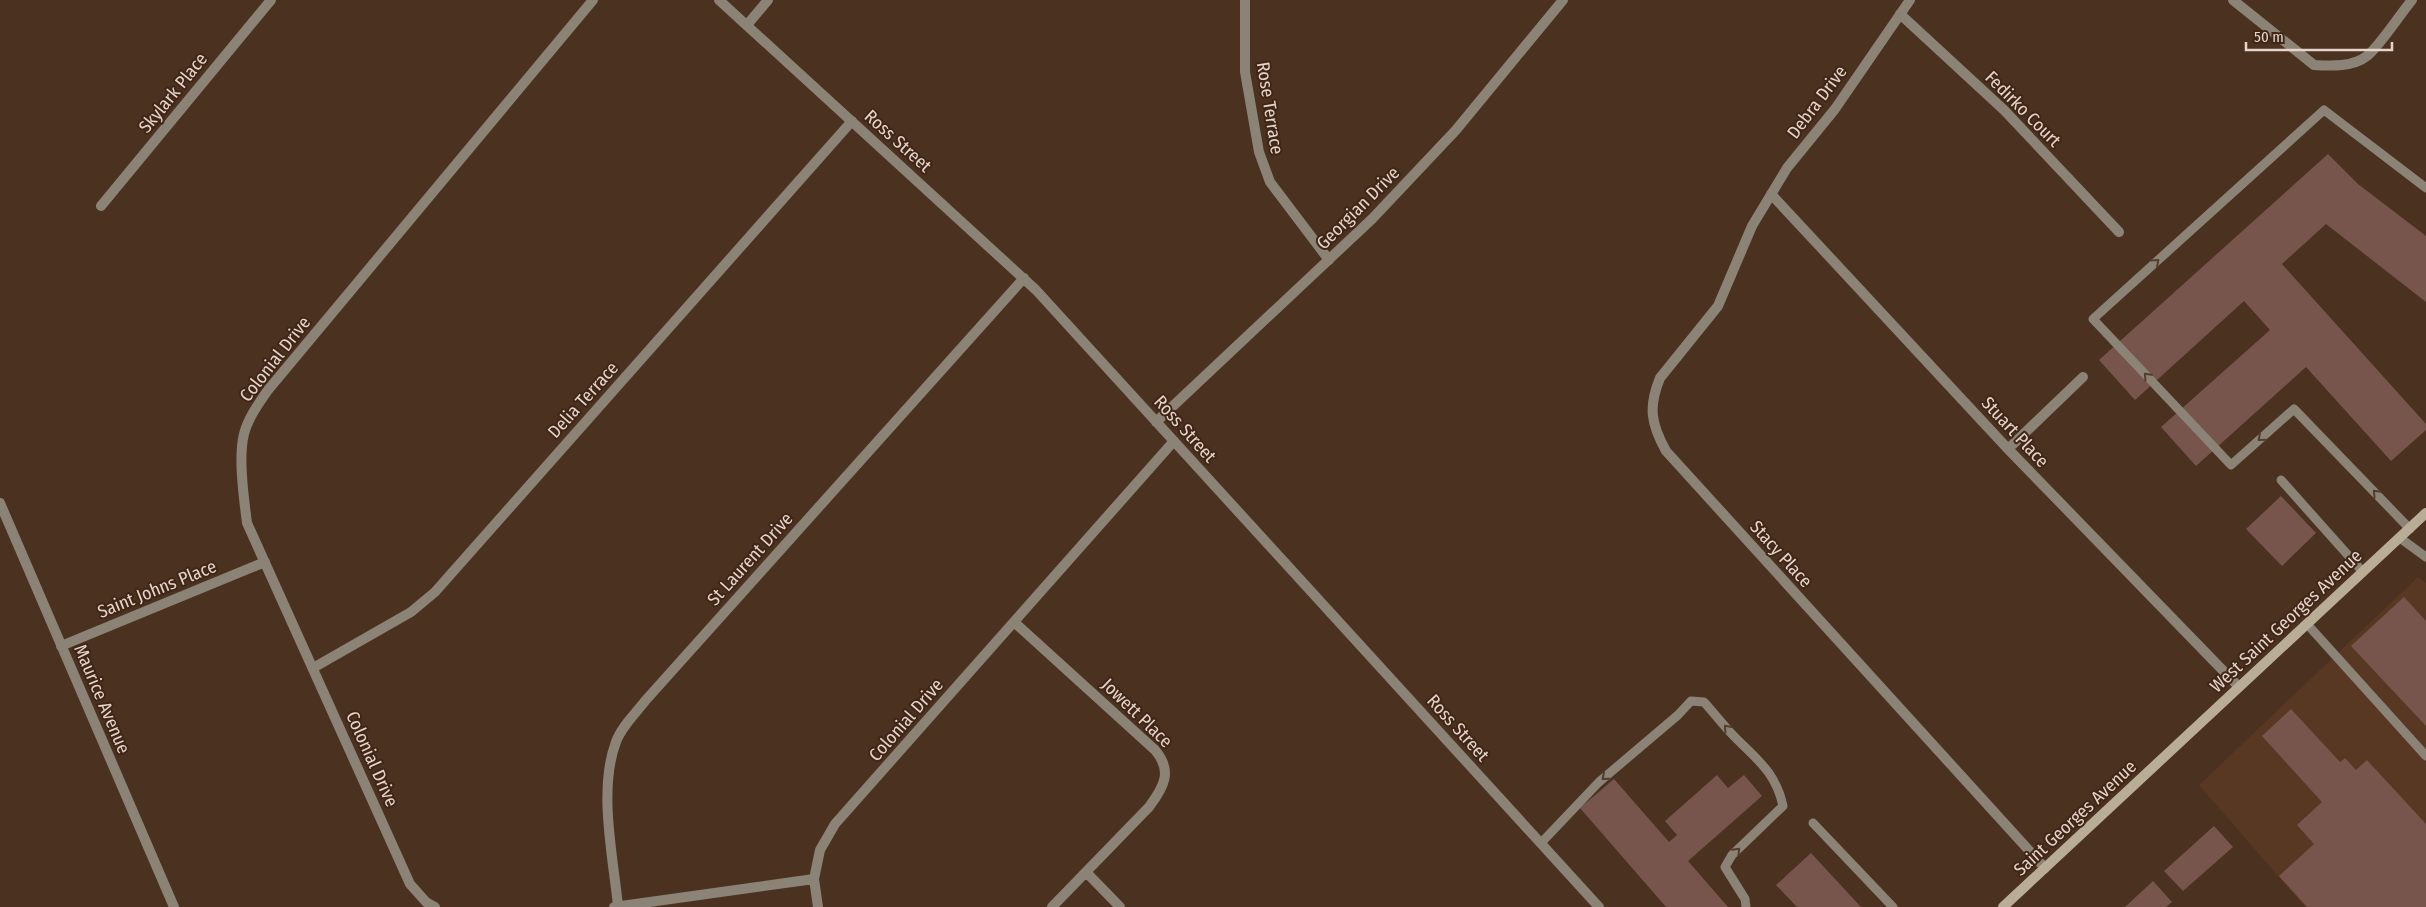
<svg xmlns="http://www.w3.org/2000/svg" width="2426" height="907" font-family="'Fira Sans Condensed',sans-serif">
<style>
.built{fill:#593823}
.building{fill:#77554c}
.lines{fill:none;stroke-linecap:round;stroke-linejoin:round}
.lane{stroke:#8b8376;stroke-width:9}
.street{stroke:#8b8376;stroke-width:10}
.secondary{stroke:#baad98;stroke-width:10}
.oneway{stroke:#533d2e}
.labels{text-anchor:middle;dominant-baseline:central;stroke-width:4;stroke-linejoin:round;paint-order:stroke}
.street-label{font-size:18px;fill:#e5d4ca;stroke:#402616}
</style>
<rect width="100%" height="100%" fill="#4b3120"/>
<path class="built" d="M2418,577L2426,583V907H2305L2199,785Z"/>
<path class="building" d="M2328,154L2358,184L2426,236V302L2326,224L2282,264L2426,424V430L2391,461L2306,367L2196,466L2161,427L2270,330L2244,301L2135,400L2099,360Z
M2281,496L2316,533L2282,566L2246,529Z
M2404,597L2426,621V726L2351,646Z
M2291,709L2340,762L2345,758L2356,770L2367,760L2426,824V907H2307L2279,876L2314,844L2297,825L2322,802L2262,736Z
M1717,775L1728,788L1744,775L1762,796L1688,861L1728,907H1666L1580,808L1614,779L1669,842L1677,835L1665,821Z
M2214,826L2233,847L2183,891L2164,871Z
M1811,853L1861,907H1797L1776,885Z
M2153,881L2172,902L2166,907H2125Z"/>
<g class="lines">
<path class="lane" d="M2281,480L2363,572
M2410,529L2294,409L2231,465L2093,319L2324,110L2426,188
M2400,538L2426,557
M2307,624L2426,756
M1813,823L1893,907
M1541,843L1599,782L1678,715L1691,701L1704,702C1712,711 1721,722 1729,731C1753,757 1775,769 1783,806L1732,855L1725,867L1745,899L1746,907"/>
<path class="street" d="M719,0L1036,290L1599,907
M1245,0V72L1259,152L1270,182L1329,260
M1910,0L1835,109L1787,168L1752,226L1718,306L1660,378C1648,407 1651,424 1666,451L2045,868
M2233,0L2314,65C2331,66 2353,67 2367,56C2379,47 2401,13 2412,0
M1900,14L2004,110L2119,232
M747,25L768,0
M1771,194L2008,449L2239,687
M101,206L271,0
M1156,422L1372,219L1456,130L1563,0
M2008,449L2083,377
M0,503L174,907
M1014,622L1155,750C1173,771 1164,787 1149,807L1052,907
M61,646L265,562
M313,668L411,612L435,592L852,121
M1086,872L1120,907
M618,906C613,856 598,789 616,742C621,727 636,713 645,701L1024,278
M435,907L426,902L410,884L247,523C244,499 238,457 244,434C248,418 259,403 268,390L593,0
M614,907L814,879
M818,907L814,879L820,850L835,824L1174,441"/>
<path class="secondary" d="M2003,907L2426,513"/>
</g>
<defs><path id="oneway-chevron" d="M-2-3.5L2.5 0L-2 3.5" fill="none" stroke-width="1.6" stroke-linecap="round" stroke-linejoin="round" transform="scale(1.25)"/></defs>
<g class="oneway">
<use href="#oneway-chevron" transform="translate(2156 262) rotate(-42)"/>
<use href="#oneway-chevron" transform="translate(2147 376) rotate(-133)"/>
<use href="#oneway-chevron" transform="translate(2261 438) rotate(139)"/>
<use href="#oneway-chevron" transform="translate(2376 493) rotate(-134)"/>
<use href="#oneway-chevron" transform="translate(1727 728) rotate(-132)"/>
<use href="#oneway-chevron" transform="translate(1605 777) rotate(139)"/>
<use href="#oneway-chevron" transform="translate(1737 851) rotate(-46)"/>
</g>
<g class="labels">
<g class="street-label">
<text transform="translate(173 93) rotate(-51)">Skylark Place</text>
<text transform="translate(1817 102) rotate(-53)">Debra Drive</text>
<text transform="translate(1270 108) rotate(81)">Rose Terrace</text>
<text transform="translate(2023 109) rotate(45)">Fedirko Court</text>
<text transform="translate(898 141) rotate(42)">Ross Street</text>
<text transform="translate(1358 208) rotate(-45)">Georgian Drive</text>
<text transform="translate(275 359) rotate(-52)">Colonial Drive</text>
<text transform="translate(583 400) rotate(-48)">Delia Terrace</text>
<text transform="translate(1185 429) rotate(48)">Ross Street</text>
<text transform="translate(2015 432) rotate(47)">Stuart Place</text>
<text transform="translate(1781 554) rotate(48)">Stacy Place</text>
<text transform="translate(750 559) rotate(-48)">St Laurent Drive</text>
<text transform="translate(157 589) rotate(-22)">Saint Johns Place</text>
<text transform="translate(2286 621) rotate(-43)">West Saint Georges Avenue</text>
<text transform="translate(102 699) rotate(67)">Maurice Avenue</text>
<text transform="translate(1137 713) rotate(44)">Jowett Place</text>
<text transform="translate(906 720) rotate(-49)">Colonial Drive</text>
<text transform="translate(1458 728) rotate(48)">Ross Street</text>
<text transform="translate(372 759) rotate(66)">Colonial Drive</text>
<text transform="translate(2075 818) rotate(-43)">Saint Georges Avenue</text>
</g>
</g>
<path d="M2246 42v8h146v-8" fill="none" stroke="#e5d4ca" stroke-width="2.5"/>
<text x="2254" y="42" font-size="15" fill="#e5d4ca" stroke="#402616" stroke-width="4" paint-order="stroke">50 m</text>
</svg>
